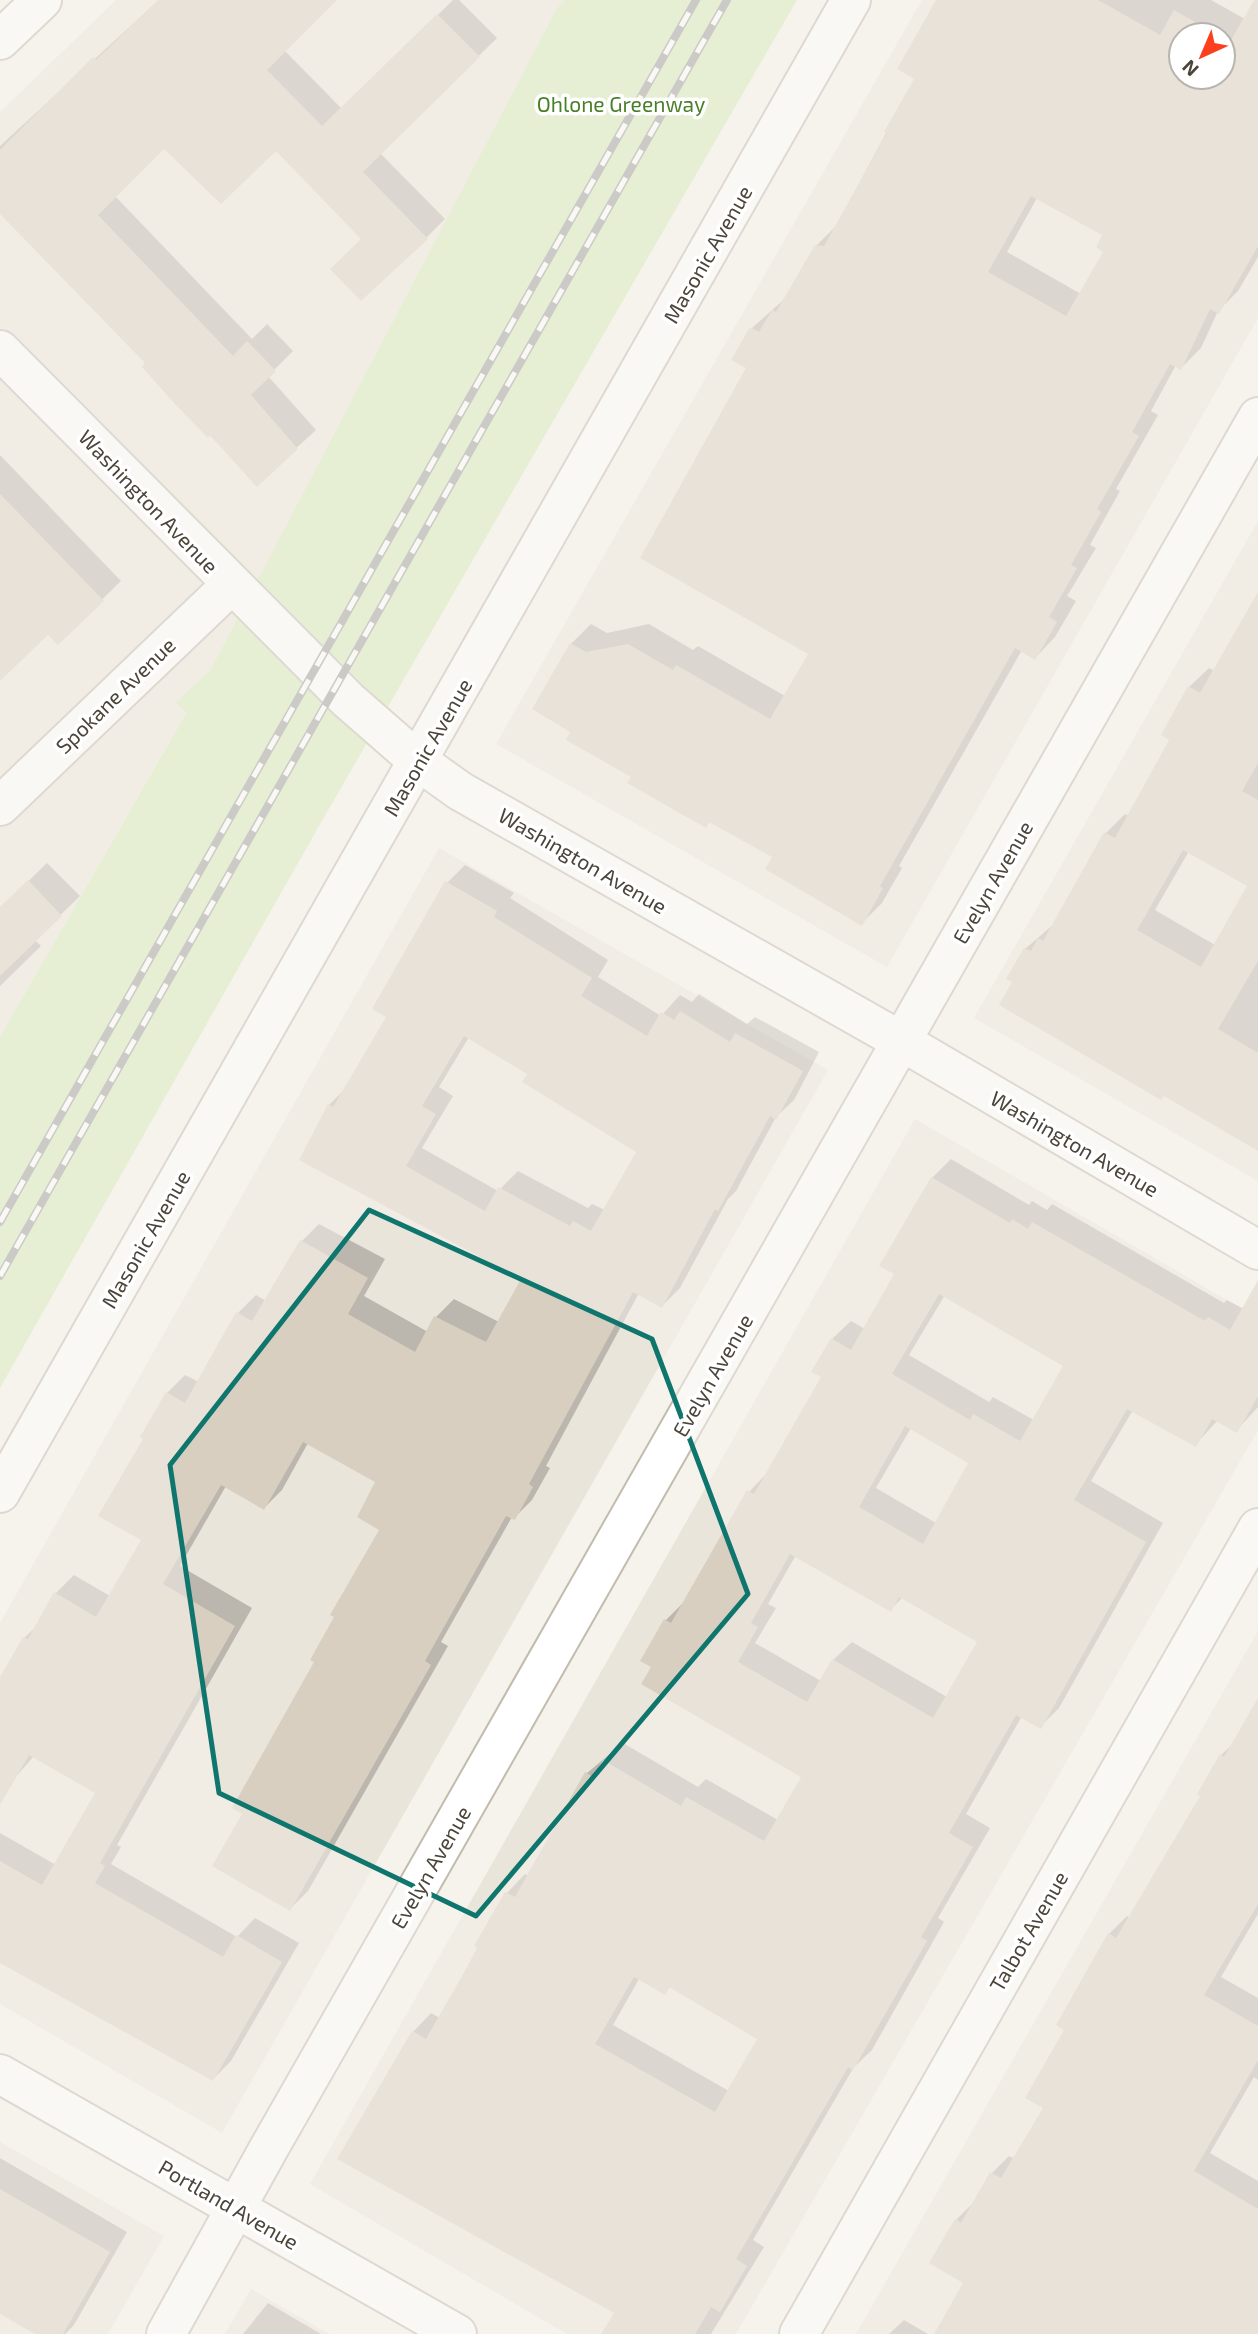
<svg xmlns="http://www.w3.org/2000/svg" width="1258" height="2334" font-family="'Exo 2',sans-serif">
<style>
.residential{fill:#eae5da;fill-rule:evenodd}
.park{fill:#d2eab5}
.shadow{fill:#0003;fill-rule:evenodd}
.building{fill:#d8cfc1;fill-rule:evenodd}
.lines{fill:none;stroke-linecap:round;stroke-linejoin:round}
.minor-casing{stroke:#c2bbae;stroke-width:42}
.tertiary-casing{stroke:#c2bbae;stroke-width:42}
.minor{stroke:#fff;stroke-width:38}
.tertiary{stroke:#fff;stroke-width:38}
.rail-casing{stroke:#9a9a9a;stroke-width:8}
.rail{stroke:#fff;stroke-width:5;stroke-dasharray:16;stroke-linecap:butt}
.marked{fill:none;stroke:#0f766e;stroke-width:5;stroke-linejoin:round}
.labels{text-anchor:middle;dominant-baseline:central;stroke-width:7;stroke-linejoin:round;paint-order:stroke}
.park-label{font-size:21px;fill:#4a7f2a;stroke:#fff}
.street-label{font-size:21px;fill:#4b4439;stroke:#fff}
</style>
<rect width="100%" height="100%" fill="#f6f3ec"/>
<path class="residential" d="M116,0H565L557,8L211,669L177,701L186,712L0,1037V112Z
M922,0H1258V318L887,967L496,744ZM1181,35H1223V77H1181Z
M1258,521V1181L974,1018Z
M439,848L828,1070L222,2133L0,2004V1623Z
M915,1119L1258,1318V1430L736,2334H567L310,2184Z
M1258,1631V2334H856Z
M0,2142L164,2236L108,2334H0Z
M251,2289L329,2334H225Z"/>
<path class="park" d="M565,0H797L327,812L0,1388V1037L186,713L176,702L211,669L557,8Z"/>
<path class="shadow" d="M159,0H335L284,50L342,109L453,0H459L497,38L380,153L445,219L426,238L363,239L276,149L164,147L115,196L252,339L267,324L293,351L268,376L316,430L257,484L144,367L147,363L0,212V146Z
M937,0H1211L1245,19L1258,0V257L1238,291L1218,311L1201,348L1181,368L1176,365L1151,411L1158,415L1116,489L1120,491L1090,545L1096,548L1067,596L1076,601L1055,637L1035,658L1022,650L899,866L902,868L882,903L862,923L774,856L711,821L706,826L573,731L571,644L591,624L607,633L649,624L693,650L698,646L785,696L810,653L748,367L734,359L752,328L788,296L816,246L836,226L916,78ZM1181,35H1223V77H1181ZM1037,198L1105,234V251L1081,294L1007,252Z
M0,455L121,581L58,643L48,632L0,678Z
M1258,595V1148L1014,982L1025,949L1054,924L1106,833L1125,814L1129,816L1172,739L1189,687L1209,668L1215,671ZM1189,851L1249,885L1215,945L1155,910Z
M47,863L80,896L35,940L41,946L0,986V909Z
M465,865L514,893L510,898L608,960L598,977L661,1016L680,995L692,1002L699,994L747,1024L755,1017L819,1052L794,1100L776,1117L736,1191L728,1199L680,1288L662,1306L639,1293L546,1466L550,1468L532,1500L514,1518L512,1517L441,1642L448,1646L308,1891L290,1909L244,1813L381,1530L378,1482L308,1443L282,1490L264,1508L226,1486L180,1566L252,1608L117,1845L121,1847L111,1864L237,1937L255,1918L299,1943L231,2061L213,2079L0,1957V1833L56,1865L97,1792L34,1756L14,1779L0,1773V1682L24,1638L39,1624L56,1593L74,1575L110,1596L143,1539L145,1439L167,1393L185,1375L199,1382L238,1313L256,1295L266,1301L301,1242L319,1224L385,1259L364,1296L428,1332L436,1317L454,1299L499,1322L523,1278L329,1105L347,1087L388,1016L447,883ZM469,1037L529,1074L638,1151L605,1210L592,1204L588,1208L518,1171L498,1191L422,1148L453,1096L439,1087Z
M951,1159L1029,1205L1032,1201L1047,1210L1052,1204L1224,1303L1227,1300L1248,1311L1258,1306V1407L1236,1431L1218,1420L1195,1445L1133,1410L1091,1481L1163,1523L1059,1708L1040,1727L1022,1716L966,1814L990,1828L938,1918L944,1922L872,2050L854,2067L753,2240L764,2247L711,2334H603L616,2312L413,2032L431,2013L440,2018L507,1893L525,1874L529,1876L587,1773L623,1743L698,1787L706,1779L778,1820L803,1777L654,1666L666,1620L684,1602L749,1492L767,1473L823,1377L832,1339L851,1321L865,1329L896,1274L932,1178ZM945,1295L1065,1365L1034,1420L993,1397L989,1402L909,1355ZM911,1428L970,1462L936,1523L876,1488ZM796,1555L890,1610L903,1597L979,1642L947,1697L852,1642L833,1660L821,1681L755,1643L776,1608L768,1604ZM639,1979L665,1993L671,1986L760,2038L729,2091L613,2025Z
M1258,1702V1914L1221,1977L1258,1998V2080L1254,2077L1210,2153L1258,2181V2334H936L965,2282L956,2220L974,2202L992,2173L1009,2156L1015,2159L1045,2108L1066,2029L1109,1934L1127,1916L1130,1918L1203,1796L1221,1755L1235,1742Z
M0,2158L127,2232L74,2325L65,2334H39L0,2312Z
M268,2303L321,2334H243Z
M904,2320L928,2334H889Z"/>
<path class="building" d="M158,0H337L267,70L322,126L437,14L480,57L363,172L428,239L361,301L330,269L361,239L276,151L221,204L164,149L98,215L233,356L247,341L276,371L251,395L298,449L257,487L210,435L208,438L175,404L142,367L145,363L0,214V150L93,57L96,60Z
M936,0H1098L1160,35L1174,10L1218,35H1181V77H1223V38L1230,42L1254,0H1258V246L1219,314L1210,309L1181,370L1170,364L1132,432L1139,436L1097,509L1101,512L1071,565L1077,568L1049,617L1057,622L1035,660L1015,648L880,886L883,888L862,926L765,869L772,857L709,822L706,828L627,783L631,777L566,740L570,732L532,709L570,643L586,652L628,644L673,670L676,665L770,719L808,654L640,558L746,368L731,360L750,327L759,332L772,310L776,312L815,245L824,246L887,133L884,132L914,79L897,69ZM1031,196L1102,235L1096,247L1103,252L1066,316L988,272Z
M0,494L104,601L58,645L48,635L0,681Z
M1258,592V763L1242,791L1258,800V961L1218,1029L1258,1053V1151L1164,1096L1161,1100L999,1005L1012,982L1006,979L1024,948L1031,951L1038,938L1043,941L1104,832L1115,838L1169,740L1161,735L1188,686L1200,693ZM1183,850L1247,886L1201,967L1137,930Z
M28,880L62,916L0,976V907Z
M445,881L497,911L494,917L592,978L581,996L647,1036L661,1012L674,1020L680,1011L730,1042L735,1033L803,1071L776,1120L770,1116L718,1211L715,1209L662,1308L633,1292L529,1484L533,1487L515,1520L506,1516L425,1661L431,1665L290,1911L212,1866L242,1814L232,1808L314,1662L310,1660L334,1617L330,1615L379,1530L357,1517L375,1482L303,1442L264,1510L221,1485L163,1584L235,1626L100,1863L105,1866L95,1883L223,1957L236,1935L282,1962L213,2081L0,1963V1861L42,1885L95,1793L29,1755L0,1805V1677L23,1637L28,1639L54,1592L96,1617L141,1540L98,1516L143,1439L140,1437L166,1392L185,1403L236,1312L252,1321L300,1240L368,1278L348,1314L415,1352L434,1316L486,1342L521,1279L299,1160L328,1104L333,1107L386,1017L372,1009ZM464,1036L527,1074L522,1082L636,1152L591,1231L573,1221L570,1226L498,1187L485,1211L406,1166L436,1114L422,1106Z
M931,1177L1010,1223L1012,1219L1028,1229L1032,1222L1205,1321L1208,1317L1230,1330L1258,1280V1396L1237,1433L1212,1419L1196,1447L1127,1409L1074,1500L1146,1542L1041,1729L1016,1715L949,1833L973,1847L921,1937L927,1941L853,2070L848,2067L736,2259L747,2266L720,2312L711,2307L695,2334H601L614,2313L337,2159L412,2031L426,2039L478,1948L474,1946L505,1892L515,1897L585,1772L593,1777L603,1760L681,1806L686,1797L764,1841L801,1777L641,1684L651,1667L640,1661L664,1619L671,1623L747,1490L754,1494L821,1377L811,1372L831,1338L851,1350L894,1274L879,1266ZM939,1294L1063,1366L1020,1441L973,1414L970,1420L892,1374ZM905,1426L968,1463L923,1544L859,1507ZM790,1554L891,1612L899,1597L977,1642L933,1718L832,1659L807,1702L738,1662L758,1627L751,1623ZM634,1977L665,1995L669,1987L757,2039L715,2112L595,2044Z
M1258,1698V1904L1204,1995L1258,2026V2060L1194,2171L1258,2209V2334H934L963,2283L929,2263L955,2219L961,2223L990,2172L1001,2178L1043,2108L1025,2098L1064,2030L1056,2025L1108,1933L1116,1938L1200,1796L1197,1794L1220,1754L1224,1757Z
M0,2189L110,2252L63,2334H35L0,2314Z"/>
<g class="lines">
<defs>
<path id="minor" d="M0,350L348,700L418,761L460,791L901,1041L1258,1250
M0,806L231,585
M0,2074L457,2334
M166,2334L269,2148L1258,417
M799,2334L1258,1528"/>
<path id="tertiary" d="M0,40L42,0
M0,1493L851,0"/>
</defs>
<use href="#minor" class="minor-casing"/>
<use href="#tertiary" class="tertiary-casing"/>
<use href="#minor" class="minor"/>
<use href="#tertiary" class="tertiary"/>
<defs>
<path id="rail" d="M0,1222L696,0
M0,1276L727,0"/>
</defs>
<use href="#rail" class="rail-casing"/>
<use href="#rail" class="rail"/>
</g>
<path d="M0 0H1258V2334H0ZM369,1210L652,1339L748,1594L476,1916L219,1793L170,1465Z" fill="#f6f3ec" fill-opacity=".55" fill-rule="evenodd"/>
<path class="marked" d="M369,1210L652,1339L748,1594L476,1916L219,1793L170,1465Z"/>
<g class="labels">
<g class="park-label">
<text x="621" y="103">Ohlone Greenway</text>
</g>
<g class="street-label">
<text transform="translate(707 254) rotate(-60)">Masonic Avenue</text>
<text transform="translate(149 501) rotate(46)">Washington Avenue</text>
<text transform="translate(115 695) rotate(-44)">Spokane Avenue</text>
<text transform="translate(427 747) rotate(-60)">Masonic Avenue</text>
<text transform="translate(583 860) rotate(30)">Washington Avenue</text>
<text transform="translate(992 882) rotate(-60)">Evelyn Avenue</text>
<text transform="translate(1075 1143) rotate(30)">Washington Avenue</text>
<text transform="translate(145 1239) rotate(-60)">Masonic Avenue</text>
<text transform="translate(712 1375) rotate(-60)">Evelyn Avenue</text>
<text transform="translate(430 1867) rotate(-60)">Evelyn Avenue</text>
<text transform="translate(1028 1931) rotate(-60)">Talbot Avenue</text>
<text transform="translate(229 2204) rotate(30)">Portland Avenue</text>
</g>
</g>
<g transform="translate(1202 56) rotate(224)"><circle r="33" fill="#ffffff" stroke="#b7b4b0" stroke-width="2"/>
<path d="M0-5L12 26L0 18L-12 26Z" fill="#fc3f1d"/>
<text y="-10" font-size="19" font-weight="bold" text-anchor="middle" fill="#4b4439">N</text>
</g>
</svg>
